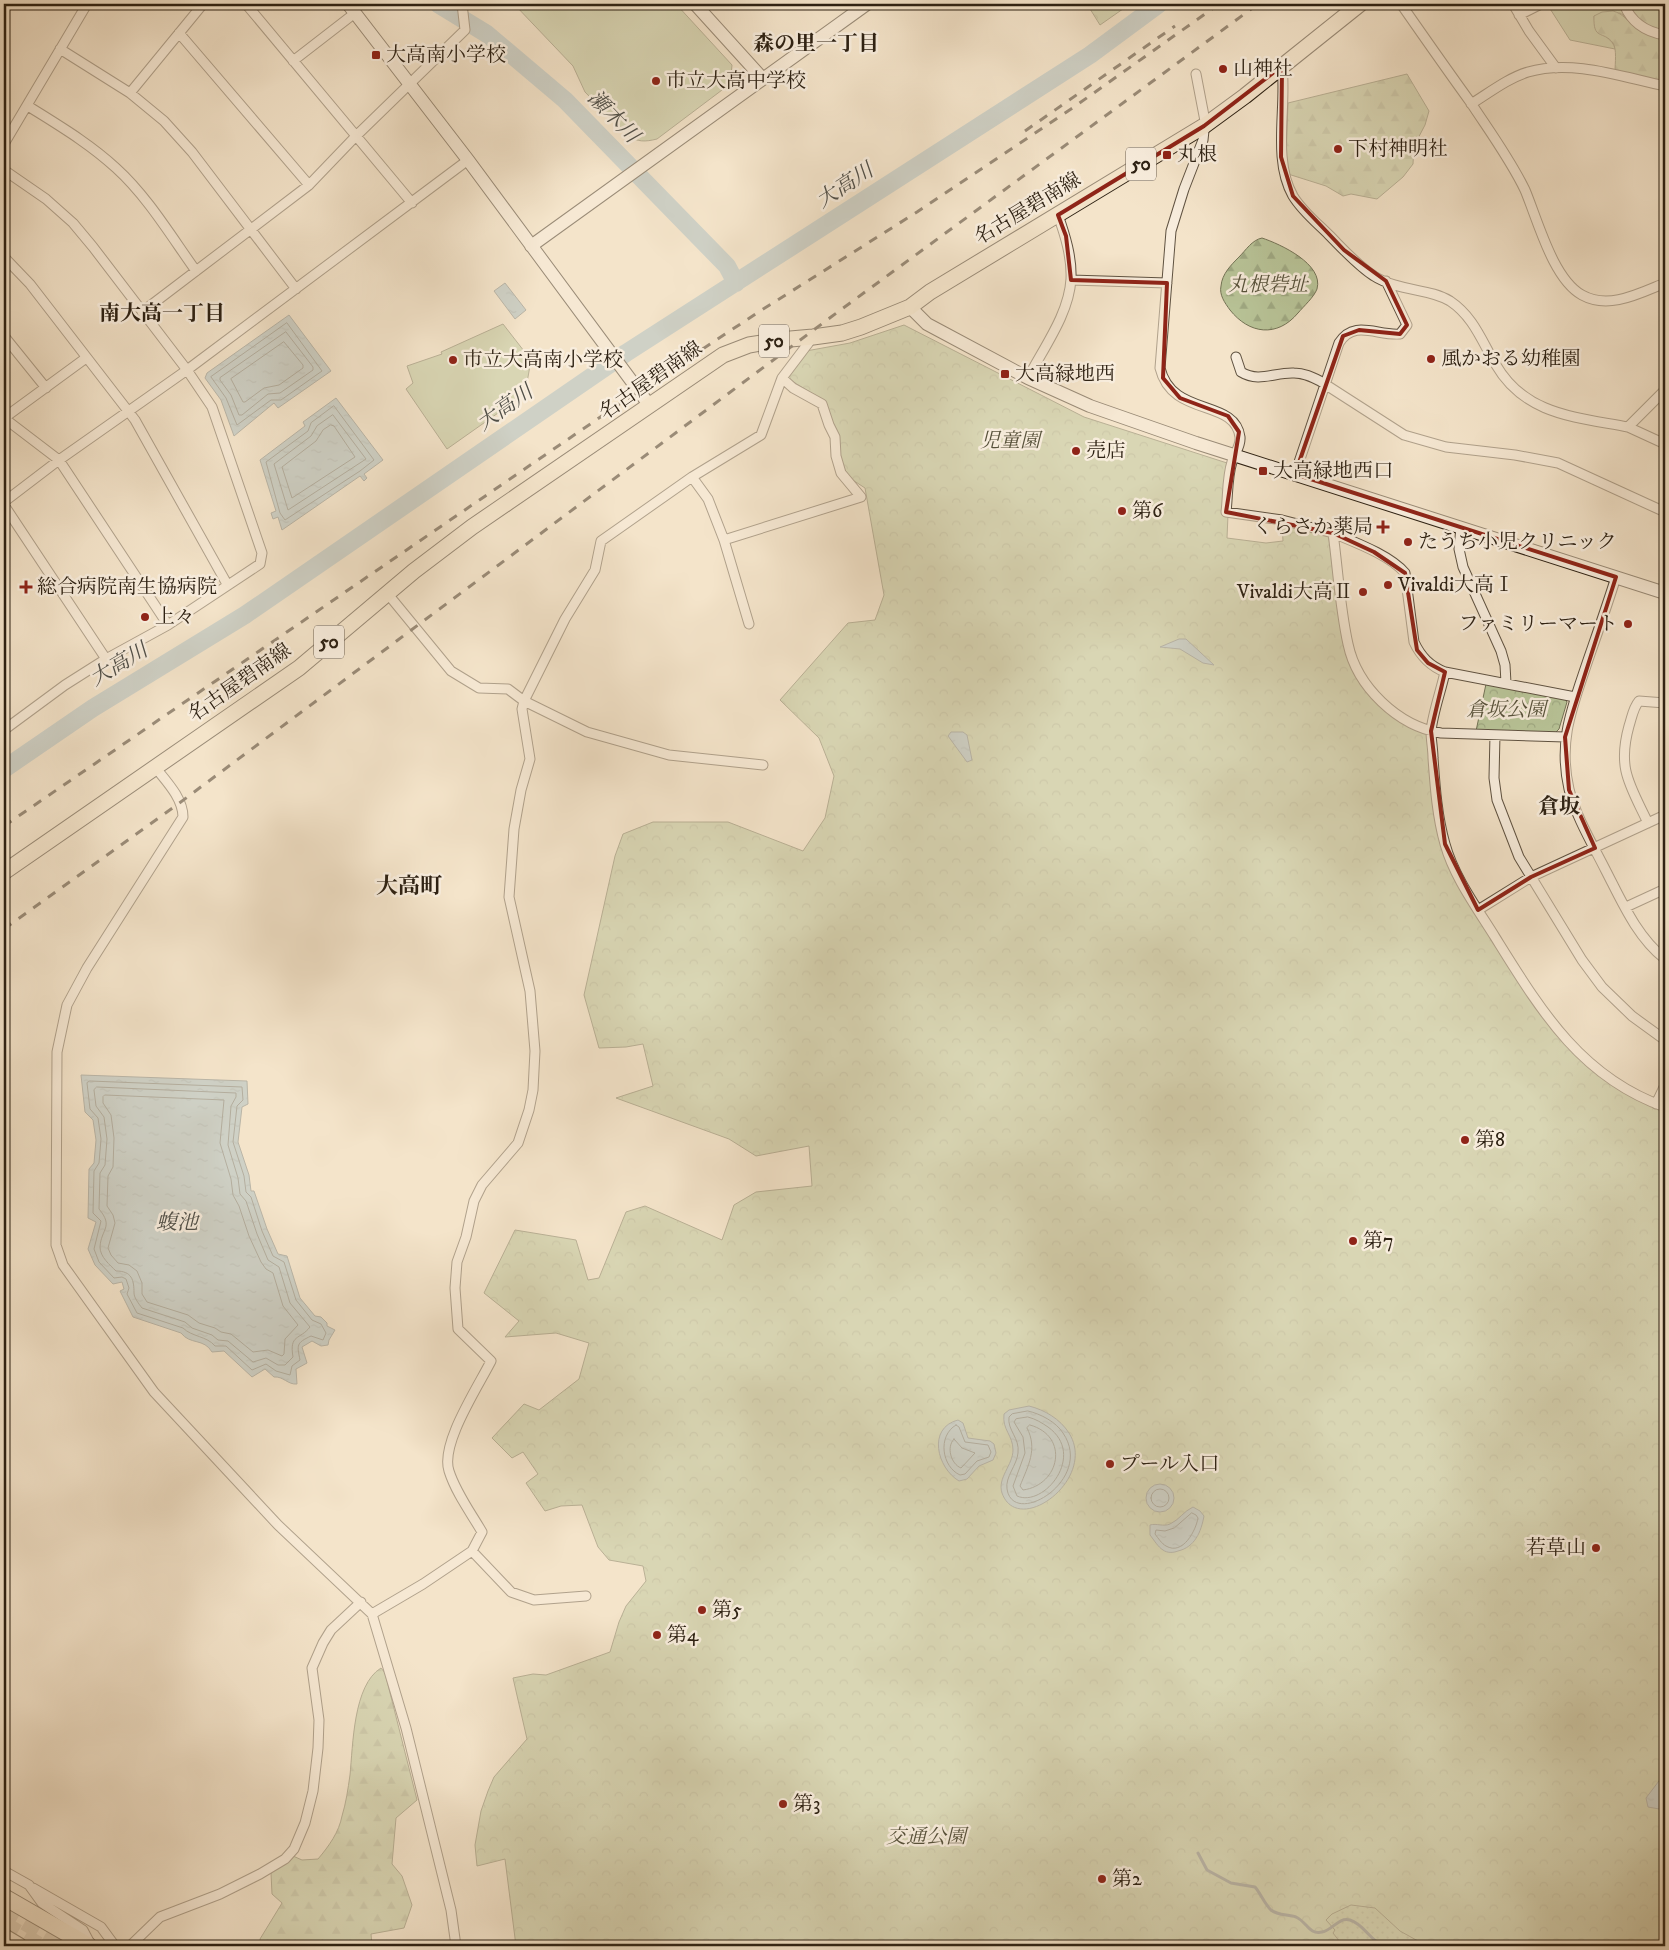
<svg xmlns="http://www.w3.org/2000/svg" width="1669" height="1950" font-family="'IM FELL DW Pica','Noto Serif JP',serif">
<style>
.grass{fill:#b9c599;stroke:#737356}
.forest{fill:url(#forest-firs);stroke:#737356}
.park{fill:url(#park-crowns);stroke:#737356}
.garden{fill:url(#garden-dots);stroke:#737356}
.water{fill:url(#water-ripples);stroke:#737d7c}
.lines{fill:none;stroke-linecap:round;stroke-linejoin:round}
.shore{stroke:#686e6a;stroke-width:1}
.stream{stroke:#737d7c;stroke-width:3}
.river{stroke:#a2bbc2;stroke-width:18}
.highway-tunnel{stroke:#ccbda5;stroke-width:16;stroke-dasharray:16 8;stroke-linecap:butt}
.street-casing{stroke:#5f5241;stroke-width:11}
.secondary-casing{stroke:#2d2113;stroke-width:14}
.primary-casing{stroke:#2d2113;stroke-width:17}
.highway-casing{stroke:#2d2113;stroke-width:18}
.street{stroke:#f8eddd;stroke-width:9}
.secondary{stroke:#f8eddd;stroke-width:12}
.primary{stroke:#f4e4ca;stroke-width:15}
.highway{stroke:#f4e4ca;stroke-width:16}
.rail{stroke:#2d2113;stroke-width:3;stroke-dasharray:9 9;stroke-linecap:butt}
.marked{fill:none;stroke:#8f2418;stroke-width:4;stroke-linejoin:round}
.poi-dot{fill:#8f2418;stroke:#f8eddd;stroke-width:2}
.labels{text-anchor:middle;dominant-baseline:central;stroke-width:5;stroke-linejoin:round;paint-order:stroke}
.shield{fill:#f8eddd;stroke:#6a5e50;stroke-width:1}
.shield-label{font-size:19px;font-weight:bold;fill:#2d2113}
.poi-label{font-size:20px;fill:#2d2113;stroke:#f8eddd;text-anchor:start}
.street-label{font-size:20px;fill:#2d2113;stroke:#f8eddd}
.park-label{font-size:20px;font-style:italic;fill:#57523b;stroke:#f8eddd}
.neighbourhood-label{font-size:21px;font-weight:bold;fill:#2d2113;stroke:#f8eddd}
.water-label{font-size:21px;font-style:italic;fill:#504f48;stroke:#f8eddd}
.quarter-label{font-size:22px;font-weight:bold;fill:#2d2113;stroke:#f8eddd}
</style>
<defs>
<pattern id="forest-firs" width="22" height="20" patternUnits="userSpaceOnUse" patternTransform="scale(1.25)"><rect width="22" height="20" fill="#b9c599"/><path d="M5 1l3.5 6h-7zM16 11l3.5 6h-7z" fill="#9fa983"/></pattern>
<pattern id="park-crowns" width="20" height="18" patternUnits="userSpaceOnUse" patternTransform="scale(1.25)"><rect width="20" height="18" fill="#b9c599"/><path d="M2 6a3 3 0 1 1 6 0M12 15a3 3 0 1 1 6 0" fill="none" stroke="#9fa983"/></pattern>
<pattern id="garden-dots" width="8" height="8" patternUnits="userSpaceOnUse" patternTransform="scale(1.25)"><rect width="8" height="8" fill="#b9c599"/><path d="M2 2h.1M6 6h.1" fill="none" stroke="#9fa983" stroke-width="1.8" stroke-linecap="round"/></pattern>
<pattern id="water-ripples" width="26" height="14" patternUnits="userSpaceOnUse" patternTransform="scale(1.25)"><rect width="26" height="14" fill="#a2bbc2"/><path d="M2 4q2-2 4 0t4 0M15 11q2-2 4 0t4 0" fill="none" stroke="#8ca0a6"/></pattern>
</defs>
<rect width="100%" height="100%" fill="#f4e4ca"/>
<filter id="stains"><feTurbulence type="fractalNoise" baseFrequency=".004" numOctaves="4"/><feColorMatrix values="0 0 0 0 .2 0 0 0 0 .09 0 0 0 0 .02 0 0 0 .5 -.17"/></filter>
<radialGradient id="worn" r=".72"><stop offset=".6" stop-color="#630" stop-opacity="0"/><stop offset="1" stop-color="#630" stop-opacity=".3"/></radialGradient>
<path class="grass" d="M514,4H676L732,65L730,84L657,139C645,142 638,142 628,136L585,92L573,66Z
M1547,4H1619L1626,17L1620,13L1594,16L1595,28C1601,34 1614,40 1615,49L1570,40Z
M503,324L531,360L525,394L447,449L406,389L413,383L407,366L442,354L441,352Z"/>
<path class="forest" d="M1628,4H1665V31C1648,28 1637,19 1628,4Z
M1613,11C1624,14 1627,21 1635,27C1644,34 1654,37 1665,39V82L1615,71C1615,64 1617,49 1613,43C1603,30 1593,41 1594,16L1602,12Z
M1407,74L1429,111L1425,125L1414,146L1413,164L1403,177L1377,199L1351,194L1343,196L1326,186L1288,174L1286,159L1288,103Z
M1262,238C1280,244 1324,264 1317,289C1314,297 1304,306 1298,313C1277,338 1249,334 1230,310C1225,303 1219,295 1221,286C1222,274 1231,265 1239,257C1246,250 1252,240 1262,238Z
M381,1668L385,1673L417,1800L396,1818L392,1864L402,1876L412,1905L404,1928L371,1934L372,1946H261L260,1939L282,1903L272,1894L271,1873L293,1856L302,1860L318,1859C329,1846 339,1832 342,1816C346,1803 348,1789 350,1775C353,1746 353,1685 381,1668Z"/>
<path class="park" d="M1087,4H1130L1100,25Z
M904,325L1084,417L1227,463L1222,514L1228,515L1227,538L1266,543L1283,541L1282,523L1327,534L1329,538L1342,632L1358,679L1425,732L1429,737L1435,815L1478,917L1506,963L1535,1007L1557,1036L1580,1060L1632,1096L1665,1111V1946H516L505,1859L477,1866L475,1845L481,1811L488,1791L494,1777L527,1739L513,1678L533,1674L546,1675L610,1652L619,1622L626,1606L646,1581L643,1566L609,1560L598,1547L582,1505L561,1506L545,1511L526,1483L538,1474L523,1452L512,1458L492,1438L524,1404L539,1410L579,1379L589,1343L556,1333L505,1337L519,1321L484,1293L515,1230L576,1240L588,1280L599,1278L626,1212L645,1206L722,1240L734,1205L756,1192L812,1186L809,1146L756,1156L729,1139L616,1098L653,1086L643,1044L626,1047L599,1048L584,995L615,856L623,834L653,822H728L803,851L825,818L834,776L819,738L780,700L848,623L875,620L884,595L865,488L845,475L826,402L787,378L806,351L850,343Z
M1486,684L1564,698L1567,702L1559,729L1555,733L1476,731Z"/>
<path class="garden" d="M1351,1905L1375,1908L1400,1931L1427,1946H1343L1333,1933L1335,1930L1326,1920L1332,1914Z"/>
<path class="water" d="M505,283L526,310L515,319L494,291Z
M289,315L331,371L278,408L274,403L234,436L221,400L205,378L207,373Z
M336,398L383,460L364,474L367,478L364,481L360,476L282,530L278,517L273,519L271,513L276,511L260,460L305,426L303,422Z
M1179,639H1186L1214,665L1203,663L1180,649L1160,647Z
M951,732H963L967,735L972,760L967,762L948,736Z
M81,1075L247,1081L248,1104L242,1107L238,1142L249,1175L251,1191H254L267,1229L278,1254L287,1256L300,1298L315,1316L321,1317L327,1323V1326L335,1330L329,1340L328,1345L321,1346L312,1341L302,1347L307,1363L296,1369L297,1384C288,1385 283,1376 274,1377L265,1369L252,1377L224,1351L212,1352C204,1338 190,1345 181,1333L133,1317L120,1291L124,1289L122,1282L113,1284L95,1265L88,1249L96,1222L88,1218L89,1169L94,1163L96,1140L93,1120L85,1112Z
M1029,1406C1045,1410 1060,1419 1069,1433C1098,1479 1018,1538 1002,1493C997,1478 1013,1465 1013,1450C1013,1435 1002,1430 1004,1414L1009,1410Z
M958,1420L963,1423L968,1438L990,1441L994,1444L996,1453L993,1460L979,1466L967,1479L959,1481C937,1468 927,1428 958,1420Z
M1146 1498a14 14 0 1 1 28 0a14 14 0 1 1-28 0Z
M1193,1507L1200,1511L1204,1516C1201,1532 1195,1547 1178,1551C1173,1553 1167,1553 1163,1550C1158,1547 1154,1540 1150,1535V1525C1157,1523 1163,1527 1170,1524C1179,1520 1184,1511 1193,1507Z
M1665,1773V1810L1648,1807L1646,1798Z"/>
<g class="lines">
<path class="shore" d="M287,323L322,371L281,400H271L237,425L226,398L211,377Z
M286,332L313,367V370L280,393L268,394L242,415H239L231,395L220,380V378Z
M284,342L303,365V368L279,385L264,388L245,402H243L231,379Z
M334,406L374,460L360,471L285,520L280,513L266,462L308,431L311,423Z
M333,415L366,459L288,510L274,464L311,436L317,426Z
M331,425L334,426L355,457L292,498L282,467L316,441L323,430Z
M90,1081L242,1087L243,1100L237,1106L233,1142L244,1176L246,1192L251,1197L262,1231L273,1256L284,1262L296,1300L312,1320L321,1324L326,1333L323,1340L311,1336C296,1343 297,1345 300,1360L292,1366L290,1375L276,1371L266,1364L252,1370L226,1346H215C207,1336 192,1337 183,1328L137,1313L127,1294L129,1288L126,1279L122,1277L114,1278L99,1262L94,1249L101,1221L93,1213L94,1171L99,1163L101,1139L98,1118L90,1109L87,1083Z
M97,1087L236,1093V1097L231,1106L228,1145L238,1178L240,1194L246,1201L257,1234L268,1260L279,1267L290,1303L310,1327C300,1340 289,1334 293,1357L285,1365H278L266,1358L253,1362L228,1341L218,1340L212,1335L192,1328L185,1322L142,1308C139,1304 134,1298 134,1293C134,1280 132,1271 116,1271C110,1265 100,1257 100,1247C101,1229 114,1227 99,1209L100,1173L105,1165L107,1139L104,1117L96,1106L94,1090Z
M105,1095L224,1100L220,1143L231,1179L233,1195L239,1206L249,1236L261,1262L266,1269L273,1273L283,1306L298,1325L285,1339L284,1354L282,1356L268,1350L253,1352L231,1334L221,1332L215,1328L199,1323L188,1315L147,1302L142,1294V1283L137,1271L129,1265L118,1263L111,1255L108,1248L115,1223L113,1215L107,1206L108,1176L113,1167L114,1138L111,1115L103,1103V1097Z
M1028,1411C1041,1414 1056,1422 1063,1433C1095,1480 1013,1529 1007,1489C1005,1477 1017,1465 1018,1453C1020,1438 1007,1430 1009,1417L1012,1414Z
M1028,1417C1036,1419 1042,1423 1048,1427C1087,1455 1044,1508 1017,1496L1013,1486L1025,1453L1023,1437L1014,1422L1016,1419Z
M956,1425L959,1427L965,1442L988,1445L991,1452L989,1457L977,1461L965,1474L960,1475C942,1467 937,1436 956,1425Z
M1030,1425C1070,1436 1060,1485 1023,1490L1020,1486C1028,1466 1038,1449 1027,1428Z
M954,1439L962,1448L975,1453L961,1468C951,1464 946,1447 954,1439Z
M1151 1498a9 9 0 1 1 18 0a9 9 0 1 1-18 0Z
M1192,1513L1196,1515L1198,1518C1196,1530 1183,1556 1166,1546C1162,1544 1158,1538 1155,1534L1156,1530L1165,1531L1174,1528Z"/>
<path class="stream" d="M1198,1853L1207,1870L1231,1883L1255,1887C1261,1894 1264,1903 1271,1910C1278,1916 1288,1914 1296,1917C1307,1922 1309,1935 1322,1932C1333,1930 1338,1917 1350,1920C1364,1924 1370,1941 1384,1946"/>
<path class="river" d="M438,4L487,34L565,100L727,266L736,283
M4,769L93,708L245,615L626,353L1090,55L1159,4"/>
<path class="highway-tunnel" d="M4,1910L64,1946
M4,1924L41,1946"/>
<defs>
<path id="street" d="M246,4L412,203
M1401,4C1424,37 1447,70 1471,103C1490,132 1510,159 1525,190C1538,221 1553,279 1582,295C1609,310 1640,293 1665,283
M1513,4L1529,31L1556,68
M1624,4C1631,22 1646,32 1665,35
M1519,15L1541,4
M179,33L309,185
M60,49L130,93L164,121L192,152L296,289
M293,61L355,13
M1282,66C1287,107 1272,159 1293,196C1302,211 1317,223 1329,235C1343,249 1358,266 1374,276C1380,280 1388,283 1395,285C1413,291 1434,291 1450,301C1474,317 1482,342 1496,365C1525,415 1576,417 1628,427L1665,390
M1196,74L1205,121L1203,140L1184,189L1171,231L1160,368C1172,418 1235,398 1240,437C1241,447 1234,453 1232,462C1227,477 1228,496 1226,512L1282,520L1333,533
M130,93L203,4
M1471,104C1489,93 1508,78 1528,72C1572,59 1622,77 1665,86
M28,106C58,125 89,143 116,168C147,196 171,236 196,271
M4,144L87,4
M4,170L46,199L73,223L93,247L187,370L212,407L262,553L260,564L168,625L106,659L65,685L4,730
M4,257L30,284L135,420L227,584
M1071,280L1167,283
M142,312L309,185L356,136L465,30L462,4
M4,336L46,388
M1236,357L1241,372C1259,383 1275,372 1294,373C1304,373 1312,377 1320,381L1404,435L1446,447L1515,455L1558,463L1665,512
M1028,378C1044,347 1069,314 1071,279C1072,257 1065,235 1058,215
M4,418L59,460L168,625
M4,418L86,358
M1628,427L1665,444
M1295,474L1339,343C1354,319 1377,336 1400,334L1407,325L1386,281
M692,477L708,499L724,540L861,497L841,473L836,456L835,437L829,425L822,404L793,388L782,378
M4,502L59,460L187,370L468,160
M4,505L106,659
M1461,527L1459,549L1463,567L1501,651L1505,665L1506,683
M724,540L749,624
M1616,577C1607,606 1597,634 1587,663C1572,708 1558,741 1569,789C1575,815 1594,847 1606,871C1622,902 1637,937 1665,959
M387,593L451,671L479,688L508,689L524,701L587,732L669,755L763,765
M1445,672C1430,666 1421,657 1414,642L1405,573C1390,555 1354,542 1333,533C1338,570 1340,608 1348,644C1357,687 1398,726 1441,733L1565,737
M1575,697L1445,672C1441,691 1433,712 1431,731C1431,740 1433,749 1433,758C1435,786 1437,816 1445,844C1454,877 1477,908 1495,937C1540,1009 1580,1077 1665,1107
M1495,735L1494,778L1497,800L1519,857L1582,960L1602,987L1632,1016L1665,1040
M155,767C166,781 183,798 183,817L87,968L67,1005L57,1052L56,1245L63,1265L154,1392L278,1525L372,1614L406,1728L451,1910L456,1946
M1648,823C1630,785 1617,769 1629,726C1632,717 1633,708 1639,701L1665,703
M1626,907L1665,889
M1478,910L1531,877L1665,815
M1656,1104L1665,1085
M472,1551L511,1592L534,1600L586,1596
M372,1614L423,1584L472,1551L482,1532C471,1513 456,1493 449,1471C440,1444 478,1387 491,1361L458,1329L455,1288L457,1262L466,1237L474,1201L482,1185L518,1143L529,1110L533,1090L535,1051L530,991L509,897L514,829L521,790L530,759L522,709L524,701L565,619L595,570L601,541L692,477L761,435L782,378L813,337
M4,1871L29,1885L42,1903L83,1930L91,1945
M33,1888L101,1927L115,1946
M130,1946L160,1917L220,1894L260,1874L285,1859L294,1849L305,1823L313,1791L318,1748L319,1720L312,1668L323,1643L331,1630L361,1602"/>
<path id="secondary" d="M348,4L468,160L650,406
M695,4L763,79
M531,246L867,4
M910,307L927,324L942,332L1028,378L1090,406L1196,443L1665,593"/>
<path id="primary" d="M4,872L299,668L414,571L472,527L723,355L749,345L779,340L813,337L842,333L861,327L910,307L930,292L1204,126L1245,96L1360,4"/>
<path id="highway" d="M4,1897L89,1946
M4,1937L19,1946"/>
</defs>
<use href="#street" class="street-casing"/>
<use href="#secondary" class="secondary-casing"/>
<use href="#primary" class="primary-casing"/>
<use href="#highway" class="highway-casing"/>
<use href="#street" class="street"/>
<use href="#secondary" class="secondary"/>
<use href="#primary" class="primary"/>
<use href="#highway" class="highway"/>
<path class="rail" d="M1025,131L1175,26
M4,826L615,407L757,313L917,212L1074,107L1219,4
M4,929L174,807L831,317L1258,4"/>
</g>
<path d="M0 0H1669V1950H0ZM1282,66L1281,157L1293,196L1344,250L1386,281L1407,325L1400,334L1359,330L1343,336L1295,474L1616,577L1565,737L1569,790L1595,848L1531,877L1478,910L1445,844L1431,731L1445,672L1428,663L1417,650L1405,573L1374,552L1333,533L1226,512L1239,432L1228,416L1180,398L1163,378L1167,283L1071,280L1066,236L1058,215L1204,126Z" fill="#f4e4ca" fill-opacity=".55" fill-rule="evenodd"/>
<path class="marked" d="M1282,66L1281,157L1293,196L1344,250L1386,281L1407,325L1400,334L1359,330L1343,336L1295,474L1616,577L1565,737L1569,790L1595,848L1531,877L1478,910L1445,844L1431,731L1445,672L1428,663L1417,650L1405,573L1374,552L1333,533L1226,512L1239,432L1228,416L1180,398L1163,378L1167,283L1071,280L1066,236L1058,215L1204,126Z"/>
<g class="poi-dot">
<rect x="371" y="50" width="10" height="10" rx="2.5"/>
<circle cx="1223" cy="69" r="5"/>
<circle cx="656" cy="81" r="5"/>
<circle cx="1338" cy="149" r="5"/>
<rect x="1162" y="150" width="10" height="10" rx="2.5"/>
<circle cx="1431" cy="359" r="5"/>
<circle cx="453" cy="360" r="5"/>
<rect x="1000" y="369" width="10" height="10" rx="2.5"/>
<circle cx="1076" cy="451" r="5"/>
<rect x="1258" y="466" width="10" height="10" rx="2.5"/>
<circle cx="1122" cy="511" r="5"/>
<path d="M1380.5 519.5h5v5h5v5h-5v5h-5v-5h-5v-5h5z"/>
<circle cx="1408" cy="542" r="5"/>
<circle cx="1388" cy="585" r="5"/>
<path d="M23.5 579.5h5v5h5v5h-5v5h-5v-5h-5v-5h5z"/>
<circle cx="1363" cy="592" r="5"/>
<circle cx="145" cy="617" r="5"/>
<circle cx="1628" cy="624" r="5"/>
<circle cx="1465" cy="1140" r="5"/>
<circle cx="1353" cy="1241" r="5"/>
<circle cx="1110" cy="1464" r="5"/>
<circle cx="1596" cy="1548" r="5"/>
<circle cx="702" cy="1610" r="5"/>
<circle cx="657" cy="1635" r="5"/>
<circle cx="783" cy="1804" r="5"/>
<circle cx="1102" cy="1879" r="5"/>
</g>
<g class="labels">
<g class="shield">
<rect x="1126" y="147.5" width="30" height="33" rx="4"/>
<rect x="759" y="324.5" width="30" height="33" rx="4"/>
<rect x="314" y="625.5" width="30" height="33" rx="4"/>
</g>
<g class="shield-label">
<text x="1141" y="164">50</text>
<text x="774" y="341">50</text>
<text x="329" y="642">50</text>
</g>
<g class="poi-label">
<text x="386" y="55">大高南小学校</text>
<text x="1233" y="69">山神社</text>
<text x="666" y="81">市立大高中学校</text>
<text x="1348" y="149">下村神明社</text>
<text x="1177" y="155">丸根</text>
<text x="1441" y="359">風かおる幼稚園</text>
<text x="463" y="360">市立大高南小学校</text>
<text x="1015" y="374">大高緑地西</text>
<text x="1086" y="451">売店</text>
<text x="1273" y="471">大高緑地西口</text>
<text x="1132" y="511">第6</text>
<text x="1373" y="527" text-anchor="end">くらさか薬局</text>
<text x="1418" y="542">たうち小児クリニック</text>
<text x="1398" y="585">Vivaldi大高Ⅰ</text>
<text x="37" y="587">総合病院南生協病院</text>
<text x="1353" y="592" text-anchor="end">Vivaldi大高Ⅱ</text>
<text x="155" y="617">上々</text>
<text x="1618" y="624" text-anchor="end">ファミリーマート</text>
<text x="1475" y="1140">第8</text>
<text x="1363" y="1241">第7</text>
<text x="1120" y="1464">プール入口</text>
<text x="1586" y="1548" text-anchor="end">若草山</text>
<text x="712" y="1610">第5</text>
<text x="667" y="1635">第4</text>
<text x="793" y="1804">第3</text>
<text x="1112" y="1879">第2</text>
</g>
<g class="street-label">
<text transform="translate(1028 209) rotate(-31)">名古屋碧南線</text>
<text transform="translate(651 381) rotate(-35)">名古屋碧南線</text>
<text transform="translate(240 683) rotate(-35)">名古屋碧南線</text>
</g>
<g class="park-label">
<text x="1268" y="285">丸根砦址</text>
<text x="1010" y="441">児童園</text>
<text x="1506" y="710">倉坂公園</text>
<text x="926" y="1837">交通公園</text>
</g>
<g class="neighbourhood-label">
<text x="816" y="44">森の里一丁目</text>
<text x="162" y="314">南大高一丁目</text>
<text x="1559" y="807">倉坂</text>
</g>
<g class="water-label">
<text transform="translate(613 117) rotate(46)">瀬木川</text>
<text transform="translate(845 186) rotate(-33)">大高川</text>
<text transform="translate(505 408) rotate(-35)">大高川</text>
<text transform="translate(119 665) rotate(-31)">大高川</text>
<text x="177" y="1223">蝮池</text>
</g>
<g class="quarter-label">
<text x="409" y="886">大高町</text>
</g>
</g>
<rect width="1669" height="1950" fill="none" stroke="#f4e4ca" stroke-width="20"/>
<rect x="5" y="5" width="1659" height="1940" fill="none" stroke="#2d2113" stroke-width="2.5"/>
<rect x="10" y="10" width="1649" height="1930" fill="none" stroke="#2d2113"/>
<rect width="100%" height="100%" filter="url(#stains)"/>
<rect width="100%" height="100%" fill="url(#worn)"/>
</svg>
